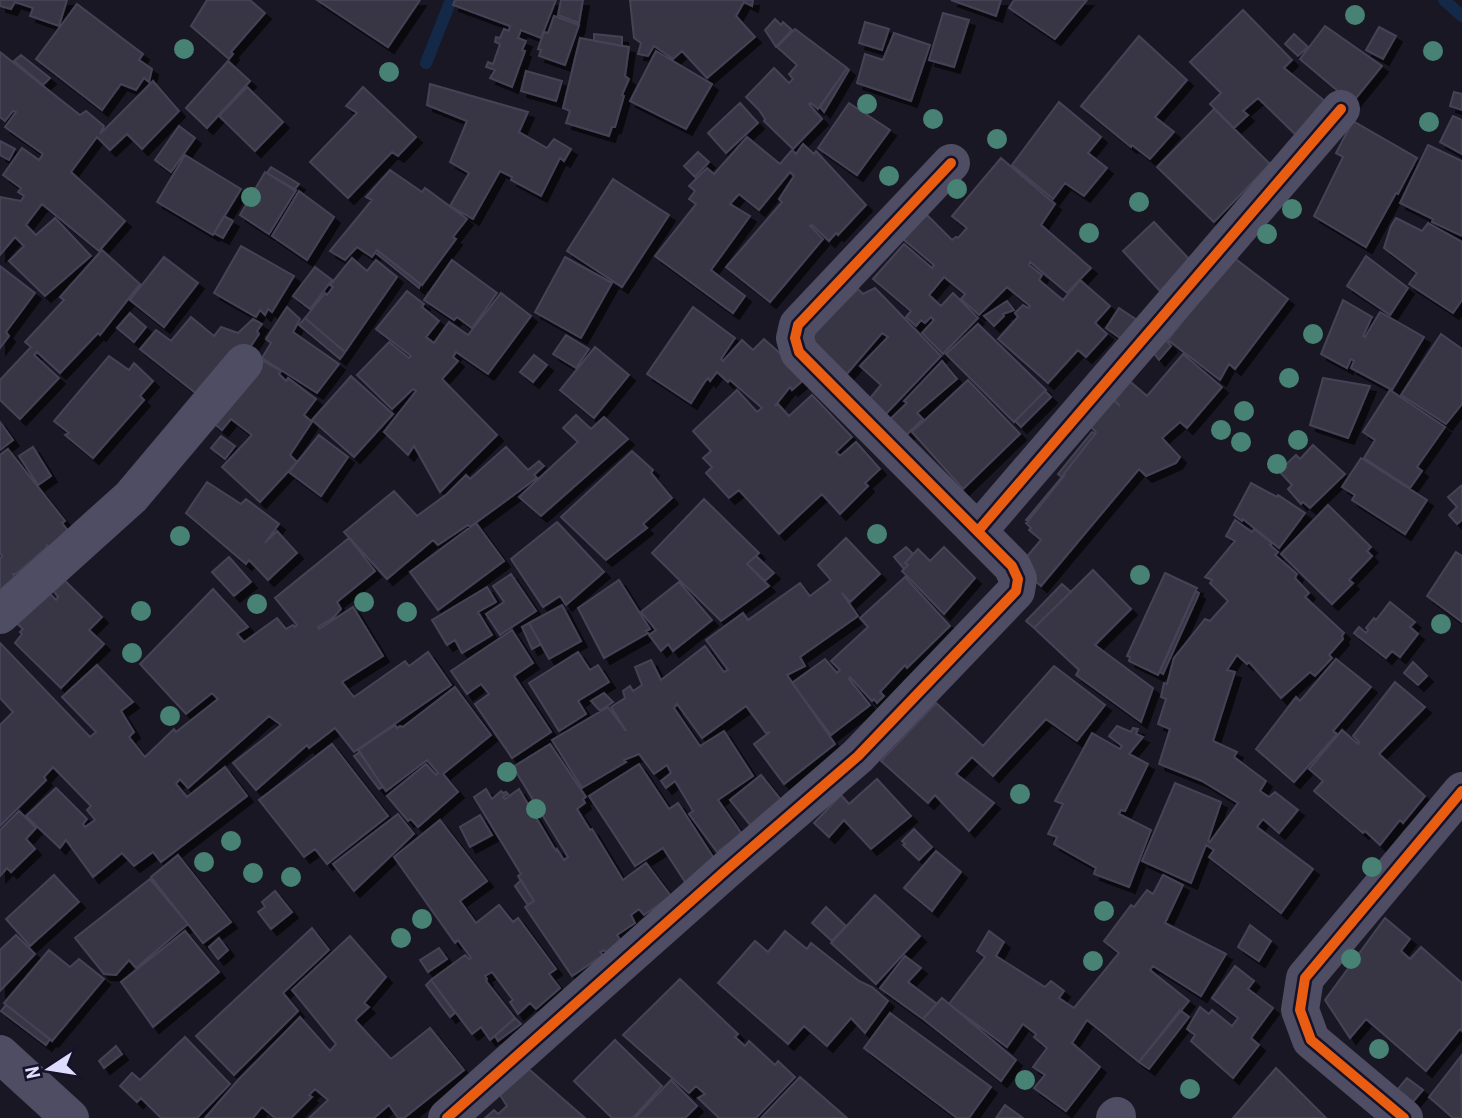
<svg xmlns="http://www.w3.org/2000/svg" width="1462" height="1118" font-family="'Roboto Condensed',sans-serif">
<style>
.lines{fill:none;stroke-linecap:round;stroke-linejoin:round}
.stream{stroke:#142948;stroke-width:12}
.building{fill:#383645;stroke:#454356;stroke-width:2;filter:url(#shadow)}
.minor{stroke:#4e4d63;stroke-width:38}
.cycleway-casing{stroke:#151229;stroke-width:15}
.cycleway{stroke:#e95d12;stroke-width:10}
.tree{fill:#478275}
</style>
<defs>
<filter id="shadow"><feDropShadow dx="6" dy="6" stdDeviation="0" flood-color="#0009"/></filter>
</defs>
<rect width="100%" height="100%" fill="#191724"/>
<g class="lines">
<path class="stream" d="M1444,0L1462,16
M426,63L451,0"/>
</g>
<path class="building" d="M0,0H67L59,26L30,16L33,8L15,2L11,9L0,6Z
M207,0H250L265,13L231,52L233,54L229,59L191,26Z
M317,0H420L388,47Z
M455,0H556L541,38L521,30L518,38L526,41L522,50L525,51L512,87L490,78L495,70L486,67L488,62L493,64L500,44L495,42L496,37L500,38L504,29L509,31L510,26L453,5Z
M561,0H583L579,23L558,15Z
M630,0H753L752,6L744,2L736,16L755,37L707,78L682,51L673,59L654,46L648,56L638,54L641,43L634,38Z
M951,0H1001L996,16Z
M1014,0H1087L1055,39L1009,8Z
M77,4L143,54L139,60L152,69L149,82L144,78L136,90L121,84L102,110L36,59Z
M1243,10L1292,60L1284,68L1331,106L1299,138L1258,98L1243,111L1248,115L1234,128L1210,104L1221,93L1190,62Z
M943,13L969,20L954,67L929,60Z
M554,16L579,25L565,65L539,56L541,50L538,49L544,32L548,33Z
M775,19L781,25L783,22L792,30L776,47L765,30Z
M865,22L889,29L882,50L859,43Z
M1325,26L1382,66L1352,103L1300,59Z
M1379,27L1396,36L1383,59L1366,50Z
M795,29L847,68L818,109L811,103L809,104L822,119L793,149L764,121L765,119L759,110L746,97L774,68L789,83L793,79L789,74L797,65L777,47Z
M894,33L930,45L911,101L857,83L865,54L883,60Z
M594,34L622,37V46L594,41Z
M1294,34L1308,47L1298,56L1285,44Z
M1139,36L1187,80L1155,117L1174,132L1150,159L1132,145L1131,147L1081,106Z
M580,38L629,47L625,76L629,79L622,95L624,96L615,127H612L609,136L566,123L570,111L563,108Z
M656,51L712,84L686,129L630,101Z
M0,52L80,115L86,111L104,126L100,134L153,81L179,111L142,149L127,134L110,150L97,137L71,172L125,221L99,251L42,204L26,225L36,235L55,218L91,256L45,296L9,261L24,246L15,237L0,255V197L21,201L24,196L18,192L21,188L3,175L22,148L39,160L43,154L5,127L16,112L13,111L5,121L0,117Z
M21,55L50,78L43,85L14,61Z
M228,61L250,81L207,128L186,108Z
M847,68L849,70L824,112L820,107Z
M526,71L562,81L556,101L521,91Z
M430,84L528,112L519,132L547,148L554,139L571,149L564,161L560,158L541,196L511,180L512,177L500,171L473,219L450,206L469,173L450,162L467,121L427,105Z
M247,87L283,122L255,151L219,116Z
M363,87L416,137L398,156L392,152L348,198L310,162L357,113L346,106Z
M1454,92L1462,94V110L1450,106Z
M1059,102L1101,137L1088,153L1107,168L1084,196L1065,183L1053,199L1012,165Z
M740,103L758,123L726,153L708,133Z
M849,103L890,130L857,175L818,148Z
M1214,109L1270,164L1214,222L1157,167Z
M1453,116L1462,120V154L1440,142Z
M1353,121L1417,158L1398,194L1396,193L1366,247L1314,216L1343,157L1336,153Z
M179,126L195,138L171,172L155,160Z
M747,137L780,164L792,150L796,154L803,144L814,154L816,151L866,205L838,235L836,233L829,241L812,225L810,226L823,239L770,302L726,267L782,202L779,199L794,176L790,172L759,210L739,194L730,204L750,216L711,270L745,296L733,313L655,256L696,204L689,199L695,191L689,186L707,168L714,174Z
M0,141L15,149L9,160L0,155Z
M1428,145L1462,161V236L1432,222L1433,219L1400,203Z
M698,152L709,162L695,177L684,166Z
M185,155L241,189L213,235L157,202Z
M1001,158L1055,204L1041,225L1091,268L1067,293L1030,262L1029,265L1042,275L1039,280L1063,300L1080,280L1110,306L1095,323L1107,334L1086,357L1078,350L1048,383L998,339L1018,317L1015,313L1023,305L1028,308L1030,306L1007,287L979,315L961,299L965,294L944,277L929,295L941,306L953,293L978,318L943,354L922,333L934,320L931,317L925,323L921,320L916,326L906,317L911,311L873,279L904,244L932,268L934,265L897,234L927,215L952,240L956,237L958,238L967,228L952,216Z
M271,167L299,184L294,190L267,173Z
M390,170L422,192L425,188L467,219L453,237L456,239L422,285L377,250L372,257L357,247L345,260L330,251L372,200L366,197Z
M265,172L296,190L269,234L240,215Z
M613,179L669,215L622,287L567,251Z
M299,191L334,217L307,260L272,236Z
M224,216L233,221L223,238L214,233Z
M1396,218L1422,231L1428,223L1462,242V300L1453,313L1409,284L1417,273L1384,248L1391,226Z
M1154,222L1191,261L1160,291L1123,251Z
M241,246L294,276L272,312L268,309L265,315L260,310L256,317L214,293Z
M102,250L140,284L100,335L98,333L60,373L37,352L34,355L59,378L20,419L0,400V380L31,347L25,342L64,300L60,297Z
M379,252L420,284L419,288L377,254Z
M1366,256L1408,288L1390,315L1347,286Z
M164,257L198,283L164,327L130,300Z
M565,257L612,283L581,338L535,312Z
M1233,257L1288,299L1235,369L1229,364L1220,380L1168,340Z
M352,258L367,271L376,260L397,277L345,352L305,318L325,293L327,295L333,287L330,285Z
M452,260L497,293L472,328L457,317L454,320L424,300Z
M0,266L35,293L6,332L9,336L0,348Z
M315,267L332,280L310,309L293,296Z
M875,288L941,356L882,418L866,403L881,385L860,366L888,337L882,333L846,375L806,341L858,289L863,294Z
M407,291L424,304L422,307L439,321L426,337L434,343L449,322L468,335L501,293L531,316L488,374L456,352L453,357L458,361L442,379L497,435L440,492L414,446L408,455L384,432L416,391L413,389L392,409L357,375L389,342L409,358L411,356L376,329Z
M1343,300L1372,317L1363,336L1365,337L1380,312L1424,337L1392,390L1351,368L1354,361L1351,359L1347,368L1321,354Z
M1007,301L1014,310L1003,314L1004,316L994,326L984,316Z
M287,307L300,319L293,332L339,364L317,393L262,358L271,343L266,339Z
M693,307L735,338L721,359L723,361L742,340L753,350L764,339L807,377L792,390L790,387L775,406L778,404L789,416L812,395L852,437L836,452L840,456L856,442L880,469L865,483L868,486L840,514L822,494L779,534L739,490L729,498L706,473L712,467L703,458L711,451L693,431L737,390L757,412L762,408L730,380L728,382L717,372L710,381L708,378L704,383L691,403L647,374Z
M1119,308L1137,320L1123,340L1106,328Z
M130,313L146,327L134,342L117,328Z
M191,317L214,336L221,327L238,333L253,319L262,324L257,331L259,334L242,359L198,395L140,349L156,330L171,341Z
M305,318L345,352L340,359L299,325Z
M978,324L1046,390L1014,422L946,354Z
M1160,333L1171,346L1159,360L1149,347Z
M1441,334L1462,349V404L1446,424L1401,395Z
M566,335L589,349L576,368L553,354Z
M595,347L629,375L594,418L560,390Z
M1183,354L1222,387L1187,428L1180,422L1162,438L1180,457L1176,463L1146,476L1139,469L1041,586L1018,567L1041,540L1029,530L1031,528L1026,523L1095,434L1096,432L1088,424L1110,397L1120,406L1111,396L1126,378L1147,396Z
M534,355L547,365L533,382L520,372Z
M109,356L129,370L134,363L153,381L140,396L144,400L93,458L65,435L69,433L54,421Z
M260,359L281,371L279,374L286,381L288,378L316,399L304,415L312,422L290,455L297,462L260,502L222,467L252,435L231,419L222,430L211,421Z
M942,361L957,379L917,413L923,419L899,442L884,425L907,403L904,401Z
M351,376L393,414L354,457L312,420Z
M1323,378L1370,386L1348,438L1310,425Z
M968,380L1020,434L963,489L912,432Z
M1390,390L1445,427L1417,467L1422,471L1410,488L1364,458L1375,440L1363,432Z
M1045,391L1051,397L1021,427L1015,421Z
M576,415L591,429L604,417L628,439L541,516L519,497L578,442L563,428Z
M0,422L13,440L0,450Z
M1092,432L1095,434L1063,475L1064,476L1028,521L1026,520L1062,477L1058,474Z
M319,435L348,457L321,496L289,472Z
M221,436L235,446L225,459L211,448Z
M1313,445L1345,474L1310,508L1303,502L1301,504L1288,489L1292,485L1279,471L1296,455L1300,459Z
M33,447L51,476L38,485L19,456Z
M506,447L528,470L539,461L544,466L534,475L537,478L470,527L468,525L438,545L433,540L387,579L344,532L394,491L417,516L447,494L466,475L470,479Z
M8,449L65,521L62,523L73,537L49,547L47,545L46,548L16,574H13L15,577L0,590V559L2,556L0,553V455Z
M632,451L653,470L651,473L672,498L643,524L647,528L606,560L561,517Z
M1361,458L1427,500L1405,534L1352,500L1355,495L1342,487Z
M207,482L241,504L246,499L279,524L265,543L277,531L297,553L268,580L249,560L246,564L186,513Z
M1251,483L1277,497L1278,495L1305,513L1279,548L1243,519L1242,521L1234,515Z
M1462,485V520L1457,524L1449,515L1457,507L1448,497Z
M704,499L759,553L747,564L769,586L721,621L652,553Z
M1328,505L1371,547L1367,551L1372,556L1349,580L1353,583L1332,604L1281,554Z
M1235,520L1252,532L1254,529L1272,543L1270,545L1278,552L1275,555L1297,574L1295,578L1309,593L1305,597L1344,633L1342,636L1343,639L1329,655L1332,658L1315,676L1310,672L1281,698L1249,662L1247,664L1237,655L1227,670L1235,672L1213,741L1237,752L1234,757L1266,781L1260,791L1269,797L1275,792L1298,810L1279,833L1263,819L1257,827L1313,869L1281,913L1209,857L1214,850L1206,845L1191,883L1142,861L1175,783L1221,802L1208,841L1210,842L1238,803L1202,781L1159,764L1170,729L1158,724L1166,699L1161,697L1164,683L1167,684L1174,658L1205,619L1210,621L1228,601L1210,583L1212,580L1205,577L1235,541L1226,536Z
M557,522L604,572L566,605L560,596L543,607L511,559Z
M476,523L504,561L438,610L410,572Z
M349,538L375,571L337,602L341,609L334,617L318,627L319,629L353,607L383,656L342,682L354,697L405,661L409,666L428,652L451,685L354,752L335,728L309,748L307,745L256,790L233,763L281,725L269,716L188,788L180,779L176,784L187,797L225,767L247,796L161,862L153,852L134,866L122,853L93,877L66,840L60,848L26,816L56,788L87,819L83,824L85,827L95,820L87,810L91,806L53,767L44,777L46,780L0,826V725L13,712L0,698V643L90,737L96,732L62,697L97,665L133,702L121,711L134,732L129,737L145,757L174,729L176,732L218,699L212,693L186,714L140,664L213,589L248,627L237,634L244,642L277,618L286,629L293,625L295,627L297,625L275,598Z
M846,538L880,574L850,602L842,593L858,616L800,657L805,666L787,675L835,744L784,784L754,744L770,732L766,733L746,706L702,738L677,704L674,708L700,746L724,731L753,776L718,800L742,834L717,852L689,814L693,811L675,781L666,788L661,781L671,773L667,765L654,774L639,754L624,760L626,762L582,788L552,740L608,707L626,731L611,707L625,698L623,691L630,686L633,691L642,685L635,667L651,660L661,680L705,646L724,672L728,670L706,640L743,613L748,620L800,583L810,596L831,580L818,565Z
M906,547L913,554L905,563L908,565L904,569L894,557Z
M944,547L975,578L944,614L902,571L908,565L905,563L918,549L930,561Z
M1456,552L1462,556V622L1427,596Z
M756,556L774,573L765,581L747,564Z
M229,557L251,582L234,596L212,572Z
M1093,570L1131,609L1095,645L1153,688L1141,722L1076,675L1079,670L1034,628Z
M57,573L102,617L89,630L104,644L61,688L15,643L22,634L20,632L23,629L11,618L42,586L56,600L58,597L48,583Z
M1165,573L1197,588L1158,675L1129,661L1130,657L1127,656Z
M511,574L536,611L500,635L486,614L504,602L493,586Z
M905,577L950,626L907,668L905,665L880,692L884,696L877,703L874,699L872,701L850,677L849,679L870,705L831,735L792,683L825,659L837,673L840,670L831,661L868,627L860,618Z
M619,580L650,629L646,631L648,633L604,658L578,608Z
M679,582L712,620L673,651L668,644L661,651L649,635L656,630L641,612Z
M1062,584L1071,592L1034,628L1026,621Z
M487,587L496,602L478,612L492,635L462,653L455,640L447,645L432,620Z
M1196,591L1199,593L1198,596L1163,674L1160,672Z
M1390,602L1415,622L1410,627L1418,634L1400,657L1392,651L1386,658L1354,633L1359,627L1366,633L1368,630L1366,628L1374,618L1376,620Z
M562,605L581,641L549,659L529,623Z
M529,623L541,644L532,649L522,627Z
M512,630L533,663L514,676L551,732L512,758L475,704L489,694L481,684L467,694L451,671Z
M578,652L590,670L598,665L609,682L578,701L586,714L559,731L529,683Z
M1336,659L1371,687L1333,731L1337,734L1294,782L1256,749L1296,697L1300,701Z
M1413,662L1427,676L1418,685L1404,673Z
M1054,666L1105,705L1077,741L1046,719L993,776L972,757L956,774L994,803L969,831L935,795L928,803L881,761L936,703L983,746Z
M1395,682L1425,707L1379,754L1425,796L1403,823L1400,820L1380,845L1365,831L1363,833L1314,791L1323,781L1309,769L1342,730L1358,744L1359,742L1353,736Z
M455,687L491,735L443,774L458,792L418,827L411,819L408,821L387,796L426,764L436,775L438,773L427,760L386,791L358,750L395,725L397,728L400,726L403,727Z
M604,693L613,702L600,711L591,701Z
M1117,726L1131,732L1133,728L1138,729L1136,734L1143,737L1129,754L1148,764L1125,811L1121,810L1119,814L1151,830L1129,887L1094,874L1096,868L1054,844L1057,837L1048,834L1063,804L1055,801L1092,733L1120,749L1122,746L1109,736Z
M332,744L388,816L327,864L315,849L304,857L259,800Z
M550,744L586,797L583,799L585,803L577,809L590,830L592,829L623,880L646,863L671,896L644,915L639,909L631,915L635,923L617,935L622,943L607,953L604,950L600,952L603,955L572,976L525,907L534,901L518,876L521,874L474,797L486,789L492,799L501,791L503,793L506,792L508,794L503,797L505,799L519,789L556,851L557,849L564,860L568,857L513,767Z
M360,752L383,787L379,789L354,756Z
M639,764L669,809L678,803L717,863L687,885L663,848L635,866L589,796Z
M761,775L782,801L751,826L730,800Z
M877,779L911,816L871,849L844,820L829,837L814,823L841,795L849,804Z
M19,811L36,828L26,839L35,849L11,872L7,868L0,876V830Z
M398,814L414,834L354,891L333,864Z
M480,815L492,835L470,847L460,827Z
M440,820L487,881L460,901L476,923L499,905L513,922L518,918L556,969L549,974L560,988L536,1009L530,1003L518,1014L510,1002L513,1000L492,972L485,976L487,979L486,981L515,1018L490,1040L481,1027L472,1034L431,980L465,955L469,959L471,958L458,940L455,943L394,857Z
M914,829L932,847L919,860L903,845L905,844L902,841Z
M936,851L961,872L932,911L904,888Z
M178,855L231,922L203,943L151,877Z
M54,875L79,902L30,946L6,919Z
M1163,875L1183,885L1165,923L1226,954L1201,996L1153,966L1150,970L1189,1001L1139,1062L1087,1020L1072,1043L1100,1067L1066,1111L1034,1088L1045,1075L1033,1067L1047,1048L1034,1037L1036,1034L1023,1024L1007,1047L949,1004L985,957L977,951L989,931L1004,942L996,956L1045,987L1051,981L1064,991L1059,998L1074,1008L1119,953L1104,941L1131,905L1134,907L1147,890L1153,894Z
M150,879L188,924L136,968L129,960L116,975L104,974L75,938Z
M521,880L534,901L528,905L515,886Z
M275,891L292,912L271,929L258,912L265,907L262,902Z
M875,895L920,936L876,984L831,943Z
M826,907L846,926L832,941L812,923Z
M1385,918L1410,939L1401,951L1410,959L1421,947L1462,983V1031L1460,1029L1426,1071L1366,1019L1350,1038L1325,1000Z
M1250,925L1271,941L1259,961L1238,947Z
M312,928L329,950L283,993L298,1011L234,1075L196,1036Z
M185,931L219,972L153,1027L121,982Z
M785,931L807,949L811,943L859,981L872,987L888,1001L865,1033L851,1018L827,1046L804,1026L788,1044L718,983L755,941L768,952Z
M16,935L35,954L0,991V950Z
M350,936L386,977L364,1003L369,1007L355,1020L391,1059L430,1028L464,1070L404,1118H398L389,1105L374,1118H309L328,1100L315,1089L309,1095L312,1097L291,1118H275L262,1107L253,1118H205L238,1080L300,1017L330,1051L336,1044L292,990Z
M219,938L228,950L218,959L209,947Z
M439,948L447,959L428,972L420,960Z
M49,950L70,967L79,959L104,979L52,1041L4,1003Z
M905,956L921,968L908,982L937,1004L923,1019L880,988Z
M1235,966L1254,981L1248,989L1273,1008L1251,1038L1259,1045L1233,1078L1191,1041L1195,1035L1187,1029L1200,1007L1209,1014L1212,1010L1232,1026L1238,1018L1212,998Z
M680,979L738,1034L735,1037L745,1046L749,1041L775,1065L778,1061L795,1077L756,1118H719L698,1098L705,1094L696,1086L689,1093L623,1035Z
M431,980L455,1013L450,1017L426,985Z
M942,998L1016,1060L1001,1081L923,1019Z
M6,1005L50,1039L46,1045L1,1011Z
M1180,1010L1189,1017L1149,1069L1139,1062Z
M890,1013L991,1087L969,1118H957L864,1048Z
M515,1018L521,1024L498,1041L495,1036Z
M185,1037L230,1084L197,1118H161L141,1098L137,1102L120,1086L132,1073L140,1080Z
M615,1040L662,1086L633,1118H612L574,1081Z
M116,1046L122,1054L104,1068L99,1061Z
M1461,1056L1462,1118H1453L1429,1097Z
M1276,1068L1326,1118H1233Z
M528,1069L531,1071L585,1118H485L494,1110L498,1114L507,1106L500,1095Z
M800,1077L847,1118H761Z
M1407,1078L1423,1090L1412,1103L1396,1091Z
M671,1080L697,1106L685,1118H635Z
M1005,1105L1023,1118H996Z"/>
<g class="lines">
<path class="minor" d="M978,531L1341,109
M0,615L131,497L244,363
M0,1054L70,1118
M447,1118L726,870L858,756L1016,591L1018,579L1012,566L799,352L795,338L798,325L951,163
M1115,1118L1117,1116
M1404,1118L1311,1040L1300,1010L1305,978L1462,791"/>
<defs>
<path id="cycleway" d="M978,531L1341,109
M447,1118L726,870L858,756L1016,591L1018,579L1012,566L799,352L795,338L798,325L951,163
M1404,1118L1311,1040L1300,1010L1305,978L1462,791"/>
</defs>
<use href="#cycleway" class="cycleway-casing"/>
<use href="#cycleway" class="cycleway"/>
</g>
<g class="tree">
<circle cx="1355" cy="15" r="10"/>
<circle cx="184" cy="49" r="10"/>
<circle cx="1433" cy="51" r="10"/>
<circle cx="389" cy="72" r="10"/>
<circle cx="867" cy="104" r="10"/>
<circle cx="933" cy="119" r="10"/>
<circle cx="1429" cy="122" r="10"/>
<circle cx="997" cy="139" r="10"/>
<circle cx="889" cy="176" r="10"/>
<circle cx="957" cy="189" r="10"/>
<circle cx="251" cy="197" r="10"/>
<circle cx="1139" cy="202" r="10"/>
<circle cx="1292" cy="209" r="10"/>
<circle cx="1089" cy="233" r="10"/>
<circle cx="1267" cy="234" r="10"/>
<circle cx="1313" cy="334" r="10"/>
<circle cx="1289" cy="378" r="10"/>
<circle cx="1244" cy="411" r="10"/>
<circle cx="1221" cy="430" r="10"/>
<circle cx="1298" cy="440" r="10"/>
<circle cx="1241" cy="442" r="10"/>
<circle cx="1277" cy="464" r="10"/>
<circle cx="877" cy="534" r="10"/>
<circle cx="180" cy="536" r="10"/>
<circle cx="1140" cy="575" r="10"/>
<circle cx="364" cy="602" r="10"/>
<circle cx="257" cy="604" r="10"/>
<circle cx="141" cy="611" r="10"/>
<circle cx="407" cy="612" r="10"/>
<circle cx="1441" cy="624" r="10"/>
<circle cx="132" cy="653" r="10"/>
<circle cx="170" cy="716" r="10"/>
<circle cx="507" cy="772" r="10"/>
<circle cx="1020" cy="794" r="10"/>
<circle cx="536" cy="809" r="10"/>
<circle cx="231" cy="841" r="10"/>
<circle cx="204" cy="862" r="10"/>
<circle cx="1372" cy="867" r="10"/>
<circle cx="253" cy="873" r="10"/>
<circle cx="291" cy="877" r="10"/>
<circle cx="1104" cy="911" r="10"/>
<circle cx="422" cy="919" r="10"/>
<circle cx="401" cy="938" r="10"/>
<circle cx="1351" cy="959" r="10"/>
<circle cx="1093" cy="961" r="10"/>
<circle cx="1379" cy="1049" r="10"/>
<circle cx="1025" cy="1080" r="10"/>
<circle cx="1190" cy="1089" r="10"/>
</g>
<g transform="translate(49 1069) rotate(258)" stroke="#151229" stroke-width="5" paint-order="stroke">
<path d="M0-5L12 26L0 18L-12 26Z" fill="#dfddfd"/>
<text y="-10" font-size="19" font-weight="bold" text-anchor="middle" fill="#dfddfd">N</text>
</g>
</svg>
